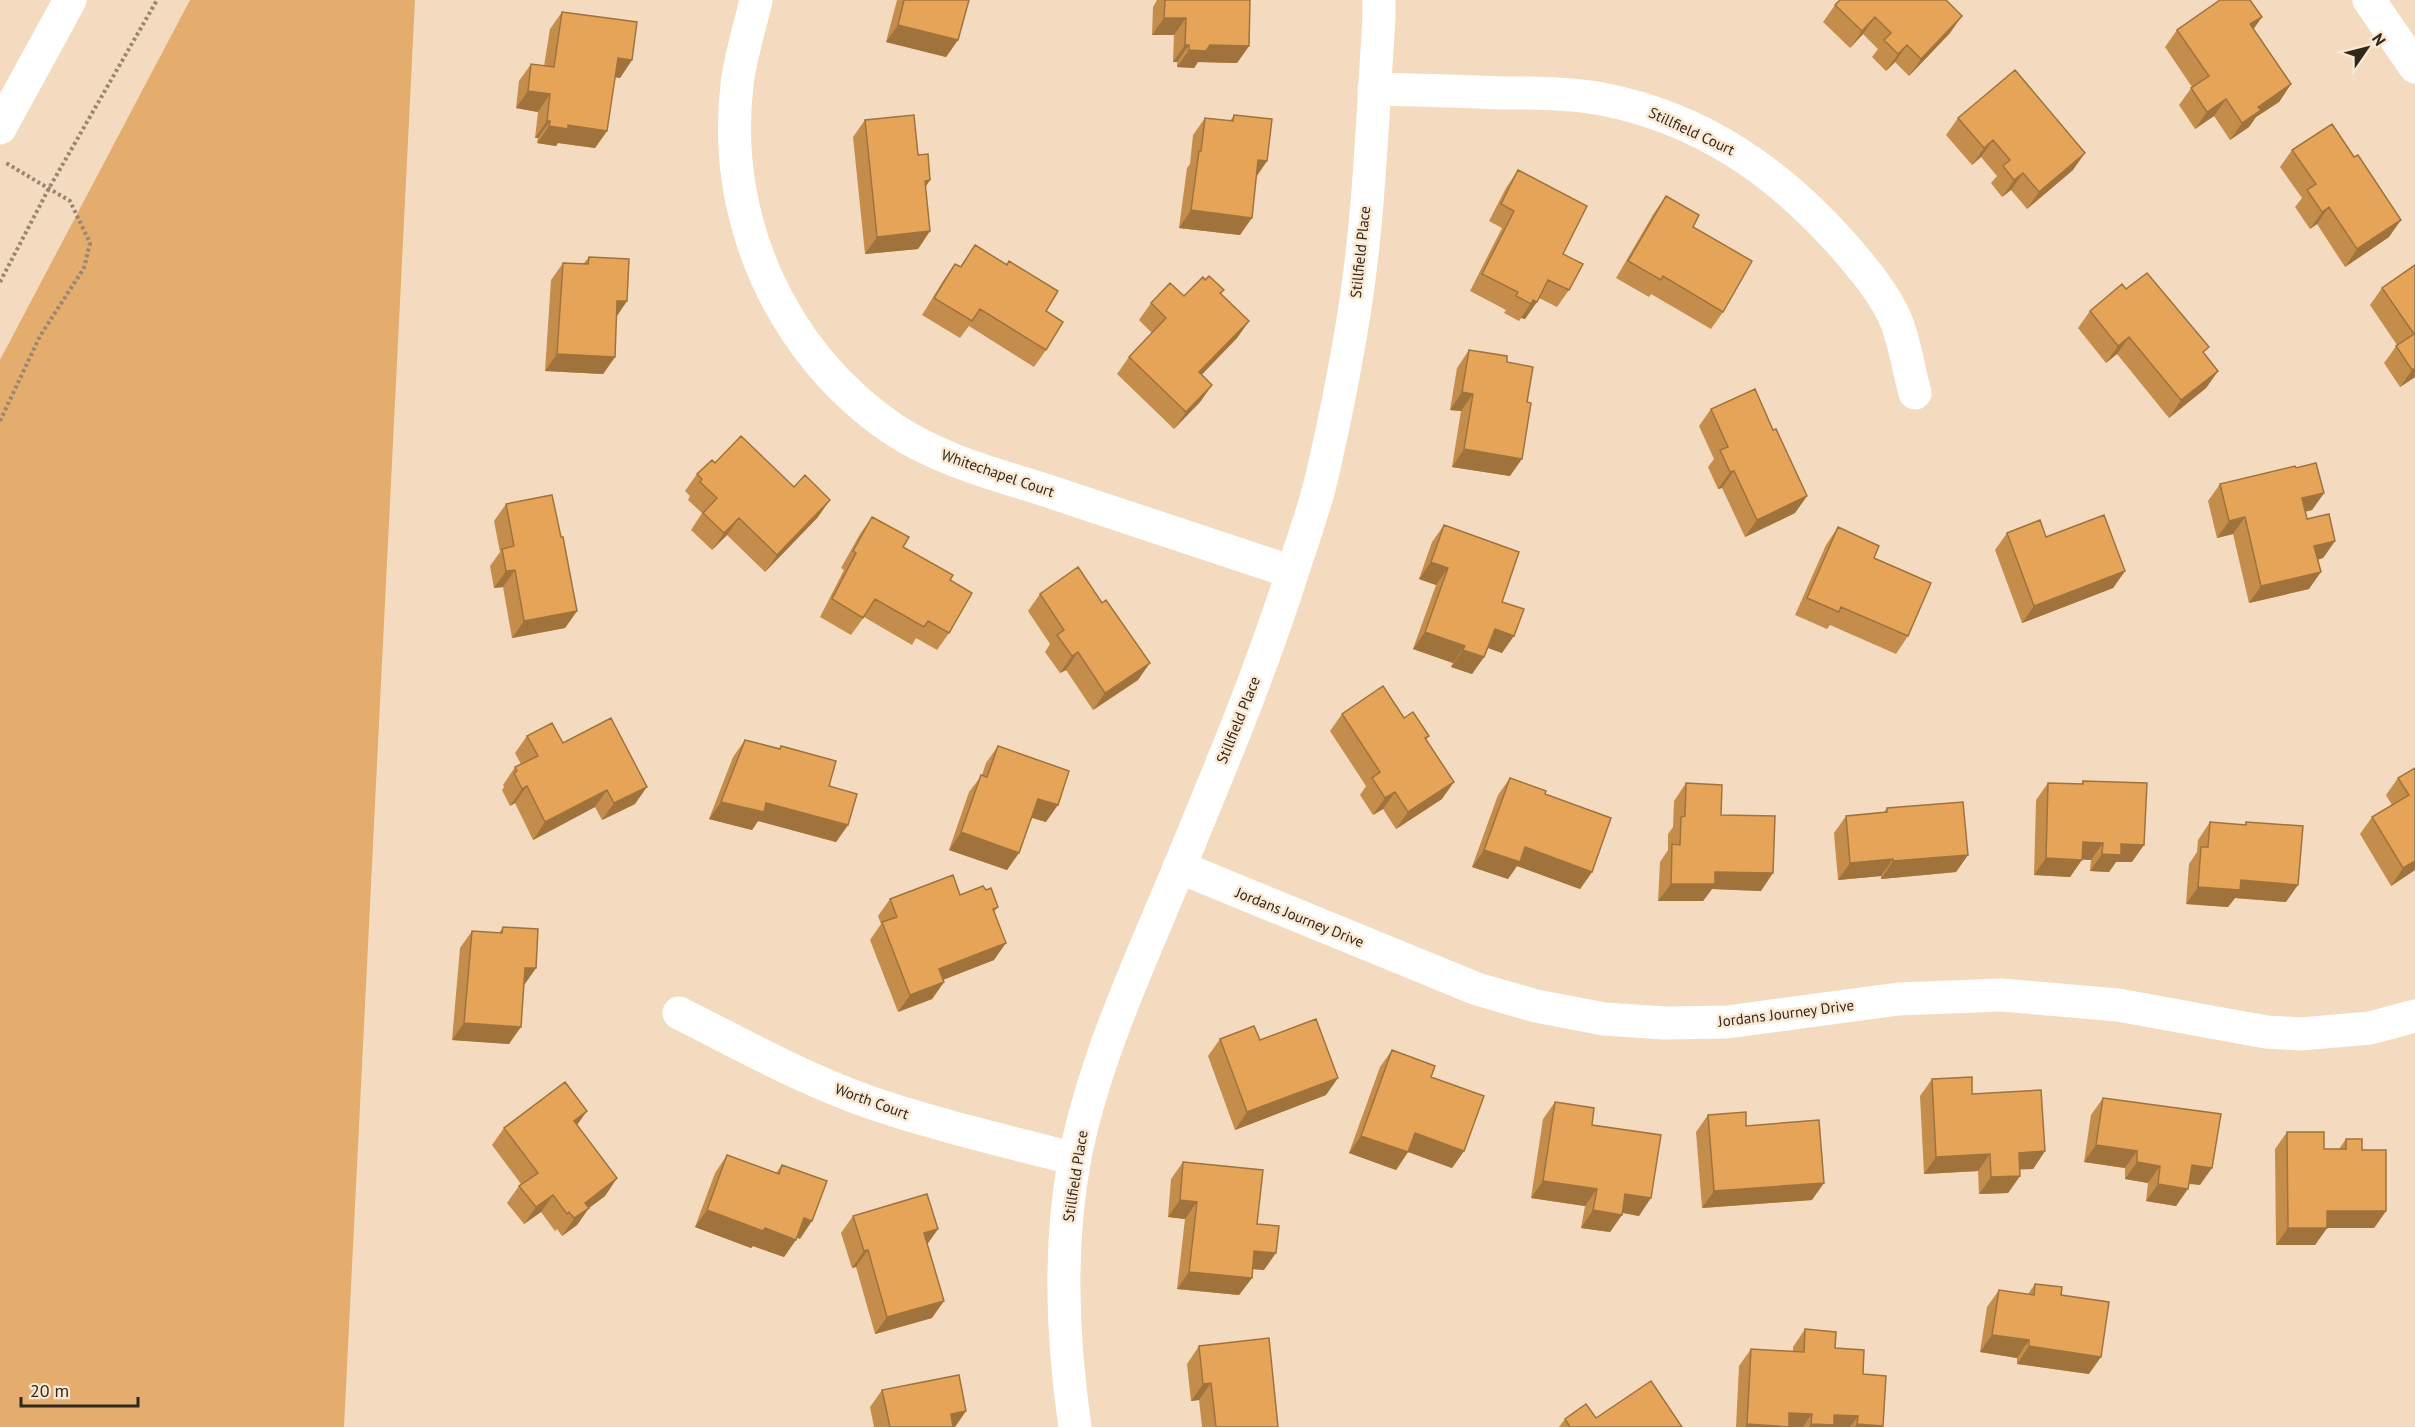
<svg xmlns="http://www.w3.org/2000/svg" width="2415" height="1427" font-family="'PT Sans',sans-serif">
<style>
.green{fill:#e4ac6d}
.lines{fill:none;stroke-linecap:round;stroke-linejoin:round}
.path{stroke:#978672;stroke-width:4;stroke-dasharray:3 3;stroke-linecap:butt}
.minor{stroke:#fff;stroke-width:33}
.secondary{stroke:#fff;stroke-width:33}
.wall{fill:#c58d4b}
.shaded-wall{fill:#a0733d}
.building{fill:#e5a457;stroke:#a0733d;stroke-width:1.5}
.labels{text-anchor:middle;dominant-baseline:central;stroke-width:5;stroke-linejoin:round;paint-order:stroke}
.street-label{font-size:15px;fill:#31281d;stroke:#fde9d3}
</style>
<rect width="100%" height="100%" fill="#f4dbbf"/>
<path class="green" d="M190,0H415L344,1427H0V360Z"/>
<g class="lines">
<path class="path" d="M0,282L48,190L157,0
M0,421L40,336L84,268L90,243L70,201L6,163"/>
<path class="minor" d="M756,0C750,28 740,56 737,85C721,218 781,353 893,429C941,461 999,475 1054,493C1133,519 1213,546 1292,572
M2369,0L2415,67
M1374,89C1417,90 1459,91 1502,93C1535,93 1569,93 1602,99C1701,118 1777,171 1843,245C1862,267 1886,295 1897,323C1905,345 1909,370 1915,393
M1179,867L1477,989L1536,1006L1604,1019L1665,1023L1727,1022L1898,999L2002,995L2118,1005L2266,1032L2301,1034L2370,1028L2415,1016
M679,1013C741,1044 803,1079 869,1102C936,1125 1006,1141 1075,1159
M1075,1427C1062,1338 1058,1247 1075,1157C1095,1057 1140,962 1179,868C1220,769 1262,669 1294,567C1304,537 1315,507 1322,476C1333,429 1343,380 1351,332C1369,229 1372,123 1379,18V0"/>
<path class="secondary" d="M0,128L70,0"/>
</g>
<path class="wall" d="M897,0H969L958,40L946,57L886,42Z
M1157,0H1250L1249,46L1237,63L1198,62L1194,68L1177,67V62H1173L1174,35H1152L1153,7Z
M1835,5L1950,33L1909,76L1895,62L1886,71L1872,57L1878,49L1863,34L1850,48L1823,22Z
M562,12L632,60L620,78L615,77L607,131L595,148L558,143L556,146L537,143L538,138H535L538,112L516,108L519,81L531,64L544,66L550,29Z
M2262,17L2253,29L2291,84L2279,102L2256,117L2249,127L2230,140L2214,116L2195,129L2179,105L2192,87L2165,47L2177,30Z
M1234,115L1267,161L1257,176L1240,235L1179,228L1187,168L1190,164L1193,135L1205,118L1230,121Z
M1958,118L2073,170L2027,209L2011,190L2002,197L1991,183L1997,176L1981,157L1972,165L1946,135Z
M865,120L918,155L930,180L925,188L930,231L918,249L865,254L853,137Z
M2292,150L2389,237L2345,267L2317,224L2310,229L2295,207L2302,198L2280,167Z
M1518,170L1563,254L1569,290L1557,307L1539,298L1525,319L1521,318L1519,321L1504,313L1506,310L1470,291L1502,228L1489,221L1506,188Z
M1666,196L1693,227L1723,312L1711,329L1651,294L1649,297L1616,278L1654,213Z
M975,245L1006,264L1009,261L1046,311V350L1034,367L969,326L960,338L922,315L943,281L955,264L960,267Z
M589,257L627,301L616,316L615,357L603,374L545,371L551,280L563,263H584Z
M2415,265V377L2400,387L2384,363L2397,345L2370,305L2382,288Z
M1205,280L1224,290L1221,294L1249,321L1237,338L1201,375L1212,385L1200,402L1174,429L1117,374L1129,357L1152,333L1139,320L1151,303L1184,296Z
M2126,289L2204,354L2218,371L2206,388L2169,418L2117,354L2106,363L2078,328L2090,311Z
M1469,350L1507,362L1510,476L1452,467L1461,411L1450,410L1457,368Z
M1711,409L1773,430L1807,496L1795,513L1745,537L1722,488L1718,489L1708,467L1714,459L1699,426Z
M715,463L818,517L765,572L727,535L712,550L691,530L702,513L688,500L690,496L685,491L697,474Z
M2220,484L2324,493L2312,510L2305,512L2307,519L2335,541L2323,558L2318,560L2309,589L2249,603L2233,534L2217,538L2208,501Z
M506,504L561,537L577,611L565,628L512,638L503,587L494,588L490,566L500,552L494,521Z
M872,517L903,547L950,580L949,633L937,650L916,638L912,645L864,617L851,635L820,617L844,570L841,568L860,534Z
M1444,525L1502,602V653L1488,648L1484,657L1472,674L1451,667L1453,663L1413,649L1436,585L1419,579L1432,542Z
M1838,527L1908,636L1896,654L1830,625L1827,629L1795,615L1826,545Z
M2007,533L2046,537L2125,571L2113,588L2022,623L1995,550Z
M1040,594L1138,680L1093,710L1066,670L1060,673L1045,652L1050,644L1028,611Z
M1342,714L1404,718L1429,736L1426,740L1442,799L1396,829L1383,809L1373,815L1360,795L1366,786L1330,731Z
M527,736L563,743L635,804L602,820L595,807L533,840L515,803L510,806L502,790L504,787L503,785L515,767L521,764L515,753Z
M745,740L779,749L781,746L829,786L848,825L836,842L758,821L752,830L709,819L733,757Z
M998,746L1046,822L1032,818L1007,870L949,850L969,792L982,775L986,763Z
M2415,768V870L2391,886L2360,834L2372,817L2392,805L2386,795L2398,778Z
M1510,778L1545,794L1592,872L1580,889L1517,866L1508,879L1472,867L1498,795Z
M2083,781L2132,862H2116L2109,872L2090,871L2091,860L2082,859L2070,877L2034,875L2036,800L2048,783L2081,784Z
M1686,783L1721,815L1761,891L1712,889L1703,901H1658L1660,862L1668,850V834L1673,827L1674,801Z
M1887,808L1968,855L1956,872L1881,879V876L1838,880L1834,833L1846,816L1884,812Z
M2210,822L2244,825L2246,822L2286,902L2235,898L2228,907L2186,904L2189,864L2197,852L2198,840Z
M986,890L998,907L994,912V960L943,980L944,982L932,999L898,1012L870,940L881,924L878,916L890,899L960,895Z
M503,927L536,968L524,985L509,1044L452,1040L460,948L472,931L499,933Z
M1220,1039L1260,1040L1326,1095L1235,1130L1208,1056Z
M1392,1050L1431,1077L1464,1151L1452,1168L1408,1152L1396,1170L1349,1153L1380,1067Z
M1932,1079L1972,1094L2045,1151L2033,1169H2020V1176L2008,1193L1979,1194L1978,1171L1924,1174L1920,1096Z
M2103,1098L2200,1185L2189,1184L2176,1206L2146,1201L2148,1183L2125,1179V1168L2084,1162L2091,1115Z
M1555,1102L1592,1125L1639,1216L1623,1213L1610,1232L1581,1228L1585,1206L1531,1198L1543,1119Z
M1708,1115L1746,1126L1812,1200L1702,1208L1696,1132Z
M577,1125L617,1178L605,1196L589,1208L577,1225L562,1236L557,1229L555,1231L541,1212L524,1224L507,1203L519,1186L521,1184L492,1145L504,1128Z
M2287,1132L2324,1149H2339L2346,1139L2362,1150L2386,1211L2374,1228H2327L2315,1245H2276L2275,1149Z
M727,1155L776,1173L782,1165L800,1239L797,1237L784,1257L753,1246L751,1248L695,1227L715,1173Z
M1183,1162L1257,1224L1264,1270L1252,1269V1278L1239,1295L1177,1289L1185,1219L1168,1217L1171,1179Z
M853,1216L938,1229L927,1244L932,1318L875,1334L856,1267L852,1268L841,1233Z
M2035,1284L2061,1295L2089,1374L2017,1364V1358L1980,1352L1987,1307L1999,1290L2028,1294Z
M1805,1329L1835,1348L1863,1374L1883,1426L1882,1427H1736L1739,1366L1751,1349L1793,1352V1347Z
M1199,1346L1278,1427H1202L1199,1400L1191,1401L1187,1364Z
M882,1390L966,1411L955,1427H874L870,1407Z
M1596,1418L1682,1427H1559L1565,1419Z"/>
<path class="shaded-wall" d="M1962,16L1950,33L1909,76L1921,59Z
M1875,17L1863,34L1850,48L1862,31Z
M2262,17L2250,34V24Z
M1164,18H1186L1174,35H1152Z
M898,25L958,40L946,57L886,42Z
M1185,45H1189L1177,62H1173Z
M1210,45L1249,46L1237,63L1198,62L1194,68L1177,67L1189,50Z
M1907,45L1895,62L1886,71L1898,54Z
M618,58L632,60L620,78L606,76Z
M2291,84L2279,102L2256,117L2249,127L2230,140L2242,123L2258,107Z
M528,91L550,94L538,112L516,108Z
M2226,99L2214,116L2195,129L2207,112Z
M547,121H550L538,138H535Z
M568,125L607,131L595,148L558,143L556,146L537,143L549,126Z
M1993,140L1981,157L1972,165L1984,148Z
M2085,153L2073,170L2027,209L2039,192Z
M1258,160L1267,161L1255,178Z
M2023,173L2011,190L2002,197L2014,180Z
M930,180L918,197L925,181Z
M2329,207L2317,224L2310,229L2322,212Z
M1191,210L1252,218L1240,235L1179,228Z
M2401,220L2389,237L2345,267L2357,249Z
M930,231L918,249L865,254L877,237Z
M1533,300L1537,302L1525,319L1521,318Z
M617,301H627L615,319Z
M1249,321L1237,338L1187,390L1199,372Z
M2129,337L2117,354L2106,363L2118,346Z
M557,354L615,357L603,374L545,371Z
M2415,368V377L2400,387L2412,370Z
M2218,371L2206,388L2169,418L2181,400Z
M1212,385L1200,402L1174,429L1186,412Z
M1462,392L1473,394L1461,411L1450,410Z
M1464,449L1522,459L1510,476L1452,467Z
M1734,471L1722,488L1718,489L1730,472Z
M2324,493L2312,510L2290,515L2302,498Z
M1807,496L1795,513L1745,537L1757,520Z
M830,500L818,517L765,572L777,555Z
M2245,517L2233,534L2217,538L2229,521Z
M739,518L727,535L712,550L724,533Z
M2335,541L2323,558L2302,563L2314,546Z
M1431,562L1448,568L1436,585L1419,579Z
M515,570L503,587L494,588L506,571Z
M2125,571L2113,588L2022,623L2034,606Z
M2321,572L2309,589L2249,603L2261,586Z
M577,611L565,628L512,638L524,621Z
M1495,629L1514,636L1502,653L1483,646Z
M1425,632L1465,646L1453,663L1413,649Z
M1463,650L1484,657L1472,674L1451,667Z
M1078,652L1066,670L1060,673L1072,656Z
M1150,663L1138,680L1093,710L1105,693Z
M1454,782L1442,799L1396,829L1408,812Z
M527,786L515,803L510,806L522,789Z
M647,787L635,804L602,820L614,803Z
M607,790L595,807L533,840L545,822Z
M1395,792L1383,809L1373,815L1385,798Z
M1038,799L1058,805L1046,822L1026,816Z
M721,802L766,803L848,825L836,842L758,821L752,830L709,819Z
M961,832L1019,853L1007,870L949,850Z
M2083,842L2103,843L2091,860L2071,859Z
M2121,844L2144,845L2132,862H2116L2109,872L2090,871L2102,854Z
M1525,847L1592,872L1580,889L1517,866L1508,879L1472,867L1484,850Z
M1968,855L1956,872L1881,879L1893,861Z
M2046,858L2082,860L2070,877L2034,875Z
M1893,859L1881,876L1838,880L1850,863Z
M2415,861V870L2391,886L2403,868Z
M1715,872L1773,873L1761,891L1712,889L1703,901H1658L1671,884Z
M2241,880L2298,885L2286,902L2235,898L2228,907L2186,904L2198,887Z
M1006,943L994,960L927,986L939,969Z
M525,968H536L524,985Z
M944,982L932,999L898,1012L910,995Z
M464,1023L521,1027L509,1044L452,1040Z
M1338,1078L1326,1095L1235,1130L1247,1112Z
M587,1111L575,1128L574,1121Z
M1415,1133L1464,1151L1452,1168L1403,1150Z
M1361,1136L1408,1152L1396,1170L1349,1153Z
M2096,1145L2137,1151L2125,1168L2084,1162Z
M2045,1151L2033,1169L2007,1170L2019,1153Z
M1990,1154L1978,1171L1924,1174L1936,1157Z
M2137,1162L2160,1166L2148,1183L2125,1179Z
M2192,1165L2212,1168L2200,1185L2180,1182Z
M2020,1176L2008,1193L1979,1194L1991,1177Z
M617,1178L605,1196L589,1208L577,1225L562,1236L585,1203Z
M1543,1181L1597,1189L1585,1206L1531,1198Z
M1824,1183L1812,1200L1702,1208L1714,1191Z
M2158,1184L2188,1189L2176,1206L2146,1201Z
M1625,1194L1651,1198L1639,1216L1613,1211Z
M553,1195L541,1212L524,1224L536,1207Z
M1180,1200L1197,1202L1185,1219L1168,1217Z
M707,1210L765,1228L796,1240L784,1257L753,1246L751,1248L695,1227Z
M1593,1210L1622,1215L1610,1232L1581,1228Z
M2327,1211H2386L2374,1228H2327L2315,1245H2276L2288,1228Z
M804,1218L812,1221L800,1239L792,1235Z
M938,1229L926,1246L924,1233Z
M868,1250L856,1267L852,1268L864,1251Z
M1254,1251L1276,1253L1264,1270L1242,1268Z
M1189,1272L1252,1278L1239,1295L1177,1289Z
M944,1301L932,1318L875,1334L887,1317Z
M1992,1335L2029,1340L2017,1358L1980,1352Z
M2029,1346L2101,1357L2089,1374L2017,1364Z
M1211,1383L1199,1400L1191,1401L1203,1384Z
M966,1411L955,1427H942L951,1414Z
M1789,1413L1812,1414L1803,1427H1745L1747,1424Z
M1834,1415L1858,1416L1850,1427H1809L1811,1424Z
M1857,1424L1883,1426L1882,1427H1855Z"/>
<path class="building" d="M904,0H969L958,40L898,25Z
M1165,0H1250L1249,46L1210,45L1206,51L1189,50V45H1185L1186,18H1164Z
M1840,0H1946L1962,16L1921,59L1907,45L1898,54L1884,40L1891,33L1875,17L1862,31L1835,5Z
M2220,0H2250L2262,17L2250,24L2291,84L2258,107L2261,110L2242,123L2226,99L2207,112L2191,88L2209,76L2177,30Z
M562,12L637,22L632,60L618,58L607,131L568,125V129L549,126L550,121H547L550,94L528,91L531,64L554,67Z
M2015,70L2085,153L2039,192L2023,173L2014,180L2003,166L2010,160L1993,140L1984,148L1958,118Z
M914,115L918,155L928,154L930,180L925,181L930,231L877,237L865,120Z
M1234,115L1272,119L1267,161L1258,160L1252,218L1191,210L1199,151H1201L1205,118L1233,121Z
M2332,124L2354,157L2358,155L2401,220L2357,249L2329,207L2322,212L2307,190L2316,184L2292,150Z
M1518,170L1587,206L1563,254L1583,264L1569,290L1548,280L1537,302L1533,300L1531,304L1516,296L1518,292L1482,274L1514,211L1501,204Z
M1666,196L1699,215L1693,227L1752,261L1723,312L1663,276L1661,280L1628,261Z
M975,245L1007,265L1009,261L1058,291L1046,311L1063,322L1046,350L980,309L972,321L934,298L955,264L961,267Z
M589,257L629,259L627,301H617L615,357L557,354L563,263L588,264Z
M2415,265V368L2412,370L2396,346L2414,334L2382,288Z
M2147,273L2209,347L2203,352L2218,371L2181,400L2129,337L2118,346L2090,311L2122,284L2126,289Z
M1209,276L1224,290L1220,293L1249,321L1199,372L1212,385L1186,412L1129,357L1166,318L1151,303L1170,283L1184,296L1203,277L1205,280Z
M1469,350L1507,356V362L1533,367L1527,402L1531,403L1522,459L1464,449L1473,394L1462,392Z
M1755,389L1773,430L1776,429L1807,496L1757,520L1734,471L1730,472L1720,450L1728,447L1711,409Z
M741,436L794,487L805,475L830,500L777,555L739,518L724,533L703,513L717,498L700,482L702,479L697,474L712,460L715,463Z
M2316,463L2324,493L2302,498L2307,519L2329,514L2335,541L2314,546L2321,572L2261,586L2245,517L2229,521L2220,484L2295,466L2296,468Z
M552,495L561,537H563L577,611L524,621L515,570L506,571L502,549L514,546L506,504Z
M2104,515L2125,571L2034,606L2007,533L2040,520L2046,537Z
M872,517L909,537L903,547L953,575L950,580L972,593L949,633L928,621L924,627L875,599L863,618L832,599L856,553L853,551Z
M1444,525L1519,552L1502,602L1524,609L1514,636L1495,629L1484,657L1463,650L1465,646L1425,632L1448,568L1431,562Z
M1838,527L1879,546L1874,558L1931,583L1908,636L1841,607L1839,612L1807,598Z
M1078,567L1102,603L1106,600L1150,663L1105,693L1078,652L1072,656L1057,635L1064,630L1040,594Z
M1383,686L1404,718L1413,712L1429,736L1425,738L1454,782L1408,812L1395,792L1385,798L1372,778L1380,772L1342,714Z
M611,718L647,787L614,803L607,790L545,822L527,786L522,789L514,773L517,771L515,767L538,756L527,736L552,723L563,743Z
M745,740L780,749L781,746L836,761L829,786L857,794L848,825L766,803L764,812L721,802Z
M998,746L1069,771L1058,805L1038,799L1019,853L961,832L981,775L987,777Z
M2415,768V861L2403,868L2372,817L2409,795L2398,778Z
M1510,778L1546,791L1545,794L1611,818L1592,872L1525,847L1520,862L1484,850Z
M2083,781L2147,783L2144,845L2121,844V855L2102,854L2103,843L2083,842L2082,860L2046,858L2048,783L2083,784Z
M1686,783L1722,785L1721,815L1775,816L1773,873L1715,872V884H1671L1672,844L1680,845L1681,817L1685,816Z
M1963,802L1968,855L1893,861V859L1850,863L1846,816L1887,812V808Z
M2210,822L2246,825V822L2303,826L2298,885L2241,880L2240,890L2198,887L2201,847H2208Z
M953,875L960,895L983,886L986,890L991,888L998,907L993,909L1006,943L939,969L944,982L910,995L882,922L897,917L890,899Z
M503,927L538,929L536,968H525L521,1027L464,1023L472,931L502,933Z
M1316,1019L1338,1078L1247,1112L1220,1039L1254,1026L1260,1040Z
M1392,1050L1435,1066L1431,1077L1484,1096L1464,1151L1415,1133L1408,1152L1361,1136Z
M1972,1077V1094L2041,1090L2045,1151L2019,1153L2020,1176L1991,1177L1990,1154L1936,1157L1932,1079Z
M565,1082L587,1111L574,1121L617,1178L585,1203L589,1208L574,1218L569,1212L567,1214L553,1195L536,1207L519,1186L538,1173L504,1128Z
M2103,1098L2221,1114L2212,1168L2192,1165L2188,1189L2158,1184L2160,1166L2137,1162V1151L2096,1145Z
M1555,1102L1594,1108L1592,1125L1661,1135L1651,1198L1625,1194L1622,1215L1593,1210L1597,1189L1543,1181Z
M1746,1112V1126L1819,1120L1824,1183L1714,1191L1708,1115Z
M2287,1132H2324V1149H2346V1139H2362V1150H2386V1211H2327V1228H2288Z
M727,1155L779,1174L782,1165L827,1181L812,1221L804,1218L796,1240L765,1228L763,1231L707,1210Z
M1183,1162L1263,1170L1257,1224L1279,1226L1276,1253L1254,1251L1252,1278L1189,1272L1197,1202L1180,1200Z
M927,1194L938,1229L924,1233L944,1301L887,1317L868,1250L864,1251L853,1216Z
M2035,1284L2062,1287L2061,1295L2109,1302L2101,1357L2029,1346V1340L1992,1335L1999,1290L2034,1295Z
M1805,1329L1836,1332L1835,1348L1864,1350L1863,1374L1886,1376L1883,1426L1857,1424L1858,1416L1834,1415V1425L1811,1424L1812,1414L1789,1413V1427L1747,1424L1751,1349L1804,1352Z
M1269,1338L1278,1427H1216L1211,1383L1203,1384L1199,1346Z
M959,1375L966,1411L951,1414L953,1427H890L882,1390Z
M1651,1381L1682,1427H1570L1565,1419L1586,1404L1596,1418Z"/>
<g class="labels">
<g class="street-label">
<text transform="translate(1692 131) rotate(25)">Stillfield Court</text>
<text transform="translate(1360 252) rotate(-84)">Stillfield Place</text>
<text transform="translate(998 473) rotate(19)">Whitechapel Court</text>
<text transform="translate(1238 720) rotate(-68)">Stillfield Place</text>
<text transform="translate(1300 917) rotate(22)">Jordans Journey Drive</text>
<text transform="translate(1786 1013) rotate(-7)">Jordans Journey Drive</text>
<text transform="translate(872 1101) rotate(20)">Worth Court</text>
<text transform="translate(1075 1176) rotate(-81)">Stillfield Place</text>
</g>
</g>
<g transform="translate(2367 48) rotate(55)" stroke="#fde9d3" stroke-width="4.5" paint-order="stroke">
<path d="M0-4.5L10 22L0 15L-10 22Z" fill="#31281d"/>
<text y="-9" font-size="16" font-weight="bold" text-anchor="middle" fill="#31281d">N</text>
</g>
<path d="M21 1397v9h117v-9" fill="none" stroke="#31281d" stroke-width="3"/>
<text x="30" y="1397" font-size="18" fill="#31281d" stroke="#fde9d3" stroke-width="4.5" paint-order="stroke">20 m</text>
</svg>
